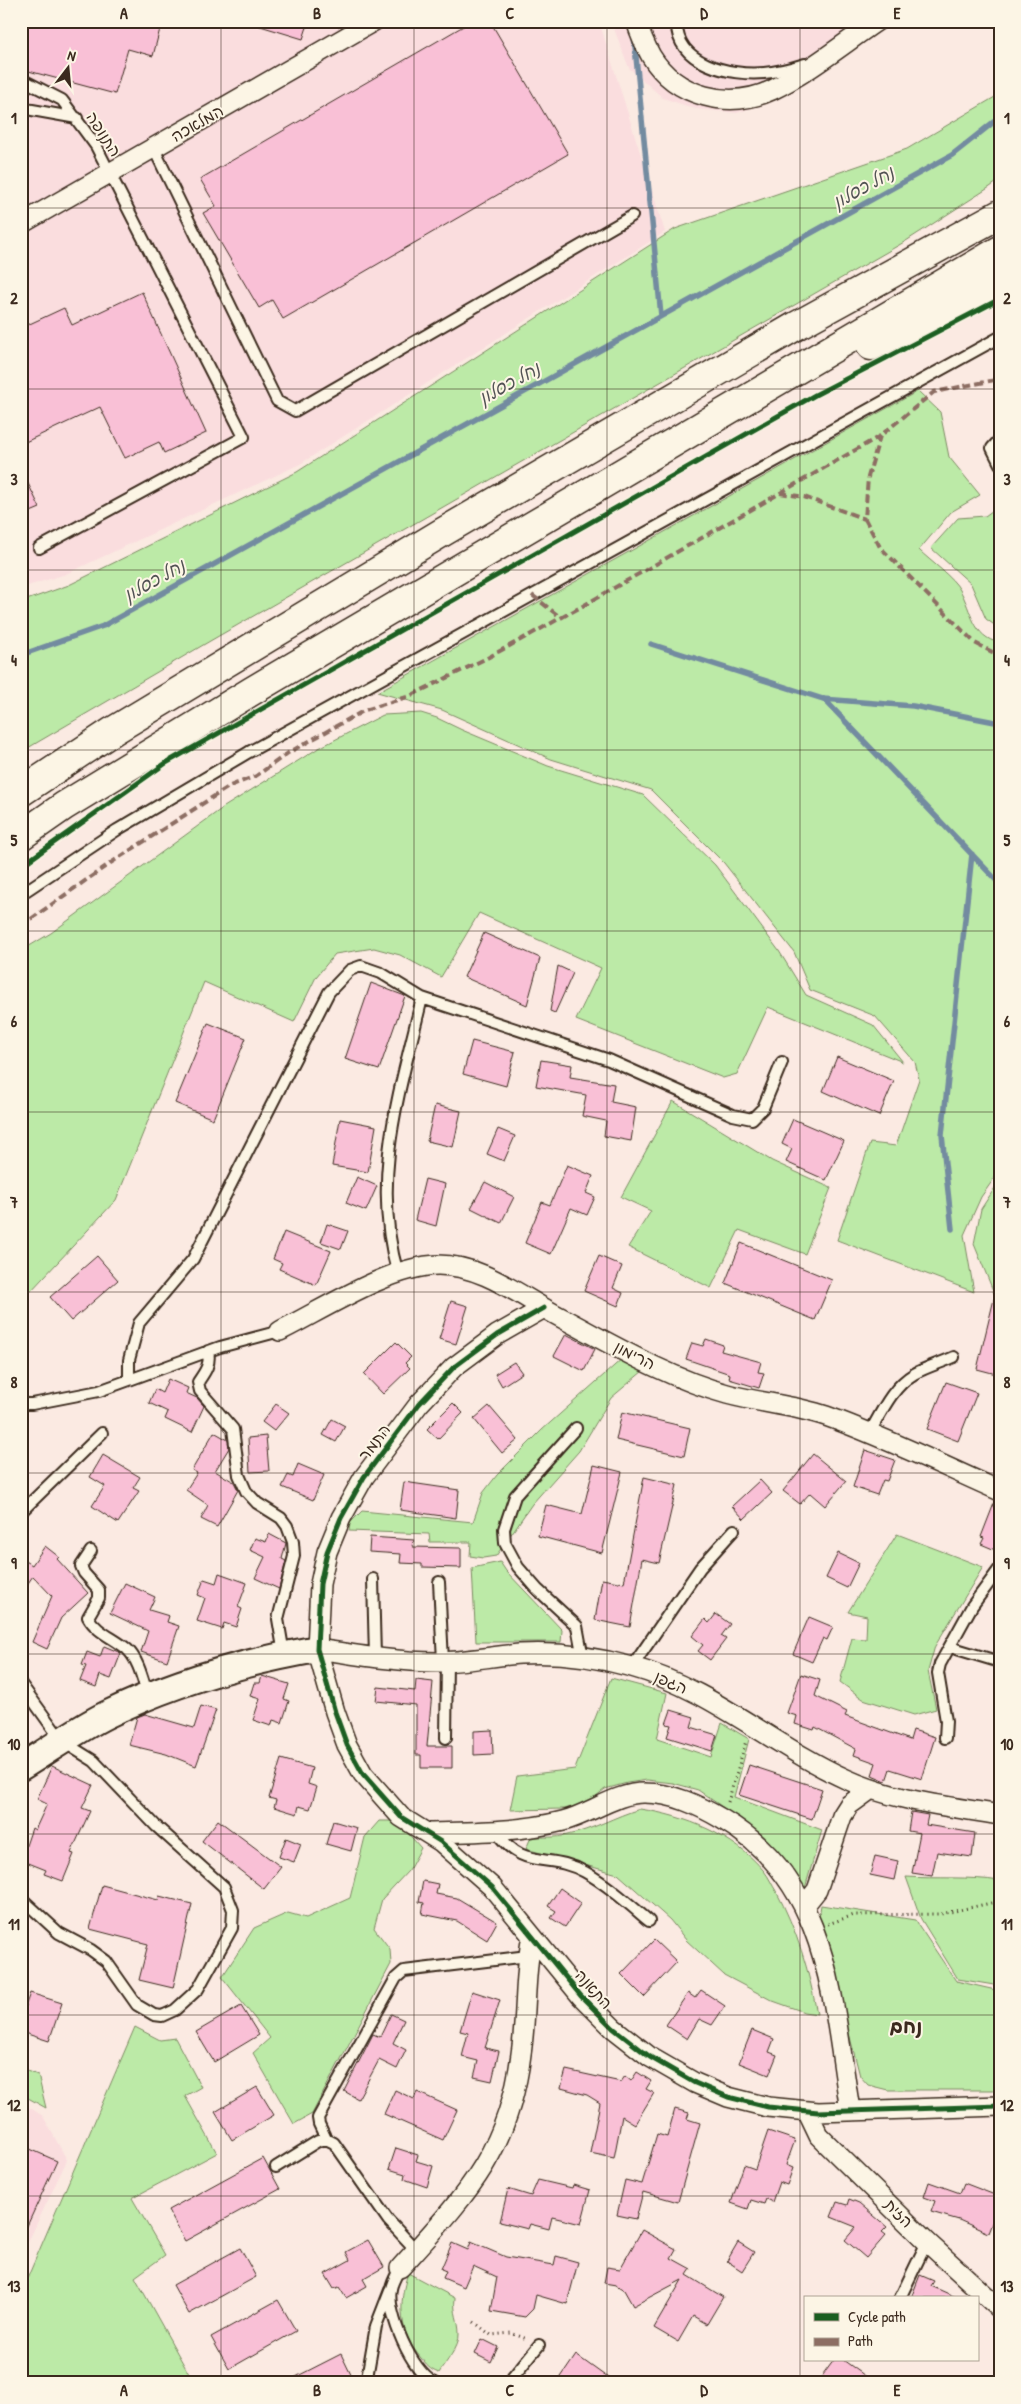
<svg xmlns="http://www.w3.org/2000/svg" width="1021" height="2404" font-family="'Patrick Hand','Playpen Sans Hebrew',sans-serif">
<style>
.built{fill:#faddde}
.green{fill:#bceaa7;stroke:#7c8a62}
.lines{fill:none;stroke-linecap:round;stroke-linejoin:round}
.stream{stroke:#738ba0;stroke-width:5.5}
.building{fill:#f9c0d6;stroke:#3b2a1e}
.lane-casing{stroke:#3b2a1e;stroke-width:14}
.street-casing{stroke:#3b2a1e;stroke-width:22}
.secondary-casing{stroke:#3b2a1e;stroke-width:30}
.highway-casing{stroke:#3b2a1e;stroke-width:31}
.path{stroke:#3b2a1e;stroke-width:3;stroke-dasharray:1 4;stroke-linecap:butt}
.lane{stroke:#fcf5e5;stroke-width:10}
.street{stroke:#fcf5e5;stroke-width:19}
.secondary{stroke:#fcf5e5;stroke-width:26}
.highway{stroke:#fcf5e5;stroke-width:28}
.quiet{stroke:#8d6e63;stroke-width:4;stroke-dasharray:8 4;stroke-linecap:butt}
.cycleway-casing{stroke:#fcf5e5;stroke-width:8}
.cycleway{stroke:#1b5e20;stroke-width:5}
.grid{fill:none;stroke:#3b2a1e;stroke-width:1;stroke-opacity:0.55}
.labels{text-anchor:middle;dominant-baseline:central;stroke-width:4;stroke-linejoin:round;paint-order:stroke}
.street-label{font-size:16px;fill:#3b2a1e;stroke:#fcf5e5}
.water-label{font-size:18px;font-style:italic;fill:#525254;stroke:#fcf5e5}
.quarter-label{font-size:19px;font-weight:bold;fill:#3b2a1e;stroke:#fcf5e5}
.neatline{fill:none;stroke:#3b2a1e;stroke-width:2}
.grid-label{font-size:16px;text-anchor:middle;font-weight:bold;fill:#3b2a1e}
</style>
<rect width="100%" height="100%" fill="#fbeae2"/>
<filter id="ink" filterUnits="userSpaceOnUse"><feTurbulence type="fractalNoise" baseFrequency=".02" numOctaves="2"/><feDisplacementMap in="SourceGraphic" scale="10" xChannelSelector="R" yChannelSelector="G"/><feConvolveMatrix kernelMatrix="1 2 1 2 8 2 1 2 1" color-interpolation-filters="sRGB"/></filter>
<g filter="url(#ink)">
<path class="built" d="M21,21H599L665,232L300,464L66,574L21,588Z
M611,21H896L774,100L737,113L696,109L663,98L629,68Z
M21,2102L43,2116L67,2160L21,2257Z"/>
<path class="green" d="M1000,94V180L990,187L906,241L210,641L21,752V602L69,585L297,472L675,229L907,149Z
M918,391L940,412L949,457L980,495L951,512L919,550C930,561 953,577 960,590C972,611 972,637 1000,643V1170L981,1197L964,1235L974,1292L837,1240L870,1143L896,1146L919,1079L915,1062L875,1016L810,990L794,952L724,863L651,790L551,759L442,710L377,692Z
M1000,505V629L986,619L971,584L931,548L958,518L985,516Z
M421,713L437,718L462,730L548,766L643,795L715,865L779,951L806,995L873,1025L903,1062L768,1007L737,1074L723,1078L576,1020L601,968L479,913L441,977L400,955L374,948L335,954L316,977L294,1022L204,982L116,1200L29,1293L21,1305V951L51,933L224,807L317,749L383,715Z
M673,1101L772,1161L831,1188L805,1254L739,1230L711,1288L628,1247L651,1211L621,1197Z
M1000,1180V1299L996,1298L974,1244L981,1209Z
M623,1358L643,1371L611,1398L579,1451L532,1504L496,1556L483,1558L470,1556L471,1542H430L429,1534L349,1531L350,1523L362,1511L473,1522L483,1493L497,1475L542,1430Z
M897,1534L983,1567L935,1646L928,1671L936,1709L914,1715L863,1699L840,1682L852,1638L866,1639L867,1616L848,1612Z
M500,1562L506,1571L562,1630L561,1642H476L472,1568Z
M611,1678L667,1693L657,1739L711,1757L722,1723L749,1739L734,1797L822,1830L805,1888L764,1836L698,1790L673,1783L647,1780L627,1783L605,1789L586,1804L564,1809L510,1810L517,1776L575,1769Z
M640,1809C686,1816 734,1835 764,1871C769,1877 772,1885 776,1891C797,1930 809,1970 817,2014L804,2012L773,2001L724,1975L686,1940L670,1920L618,1874L526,1849L531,1837C543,1837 556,1838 567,1835C593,1830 615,1816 640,1809Z
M379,1821H397L421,1848L409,1870L382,1899L374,1928L390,1949L391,1964L312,2114L294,2124L253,2053L270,2038L222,1977L254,1928L288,1913L306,1918L350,1898L365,1837Z
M906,1877C937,1879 969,1876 1000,1881V1986L958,1979L921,1919Z
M821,1905L915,1920L956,1981L1000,1991V2090H888L868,2085L860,2076L819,1917Z
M135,2027L160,2040L175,2038L201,2087L185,2096L217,2153L132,2198L165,2255L135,2277L194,2383H21V2293Z
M21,2069L38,2075L46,2108L21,2094Z
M408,2273L455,2298C453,2313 459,2320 459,2334C460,2346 445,2363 439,2373C430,2370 426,2365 421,2358C399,2333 398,2304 408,2273Z"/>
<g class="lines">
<path class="stream" d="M634,36L661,316
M651,644L823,699L913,706L1000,723
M21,655L103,626L952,155L1000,117
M824,699L1000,884
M952,1229L942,1135L972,854"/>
</g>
<path class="building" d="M21,21H162L153,56L128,49L115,94L21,69Z
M257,21H309L303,39L257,25Z
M472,21H490L568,154L283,319L272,300L259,308L203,213L216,206L200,179Z
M142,292L206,433L164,453L159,442L125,458L100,407L21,444V328L64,308L72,325Z
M21,469L40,508L21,516Z
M484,933L540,958L527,1005L464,977Z
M558,966L573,973L555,1013L550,1011Z
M371,983L405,996L379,1070L345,1059Z
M208,1023L246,1038L213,1119L175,1103Z
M472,1041L515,1052L506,1086L463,1074Z
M837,1057L894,1081L879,1116L823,1091Z
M541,1060L572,1065L570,1077L614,1084L611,1102L636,1107L631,1141L604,1136L606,1121L582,1116L586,1095L536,1086Z
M435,1105L461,1111L453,1147L427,1141Z
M340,1119L376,1126L368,1172L332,1166Z
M793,1119L844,1141L826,1180L786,1162L792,1149L782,1144Z
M498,1129L515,1136L504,1161L487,1154Z
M567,1165L593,1176L586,1193L595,1197L587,1215L571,1208L551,1254L525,1243L542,1202L550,1205Z
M357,1177L377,1186L366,1211L346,1203Z
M425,1179L445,1184L436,1226L415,1220Z
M485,1182L514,1197L501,1223L471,1208Z
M327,1224L348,1231L341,1249L321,1242Z
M284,1232L331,1251L316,1285L279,1269L282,1263L273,1259Z
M741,1243L832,1280L815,1320L725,1283Z
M97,1256L118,1280L71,1321L50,1297Z
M599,1256L622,1266L613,1288L623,1293L618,1306L584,1291Z
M994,1299L1000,1300V1375L977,1369Z
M451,1301L468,1306L456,1344L439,1339Z
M566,1334L595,1349L584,1371L554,1356Z
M706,1339L723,1345L721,1351L761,1362L758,1372L764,1373L759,1388L729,1379L730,1374L686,1359L692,1343L703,1346Z
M396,1342L411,1357L405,1363L410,1368L383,1394L364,1374Z
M514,1362L522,1373L502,1386L495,1374Z
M168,1379L188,1388L186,1393L197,1398L204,1406L192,1432L165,1419L168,1412L149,1403L155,1389L162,1393Z
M946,1382L977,1393L958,1441L927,1429Z
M453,1403L463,1413L438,1439L427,1429Z
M276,1404L289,1413L274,1431L262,1422Z
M489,1406L518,1440L502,1453L474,1419Z
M622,1412L690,1428L684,1456L616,1440Z
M332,1419L345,1426L336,1442L323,1435Z
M214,1432L228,1440L229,1448L215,1471L234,1482L238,1490L217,1527L201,1519L208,1505L186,1490L197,1473L192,1470Z
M266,1436L269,1471L250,1472L248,1438Z
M865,1450L895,1460L887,1481L883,1480L877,1495L853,1487Z
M813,1454L846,1481L825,1506L810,1493L800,1504L783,1491Z
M103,1455L140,1477L133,1488L139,1491L118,1523L92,1506L105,1486L90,1477Z
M298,1464L324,1475L313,1500L282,1487L288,1475L293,1477Z
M594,1465L622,1472L602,1553L538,1536L546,1505L582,1514Z
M644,1477L677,1485L659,1563L642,1559L630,1627L595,1620L602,1579L624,1583Z
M760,1480L772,1493L744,1519L732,1506Z
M404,1482L459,1490L456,1518L400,1510Z
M995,1501L1000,1502V1552L981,1544L984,1538L981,1537Z
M269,1534L286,1543L282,1559L286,1561L279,1589L255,1578L265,1557L250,1550L255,1538L266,1542Z
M370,1537L414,1540L413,1547L461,1548V1568L422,1567V1564L400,1563L401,1554L369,1552Z
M45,1546L59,1557L57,1559L88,1593L61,1618L47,1649L32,1642L52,1596L33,1576L21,1593V1558L32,1565Z
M838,1553L859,1563L847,1588L826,1578Z
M219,1573L247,1583L238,1607L242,1609L236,1627L224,1623L222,1629L197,1621L205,1598L198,1595L204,1579L216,1583Z
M125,1583L155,1597L149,1610L169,1616L167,1622L179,1626L167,1661L141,1652L148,1631L110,1613Z
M716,1614L730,1624L721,1636L726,1639L710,1660L698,1651L703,1645L692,1636L705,1619L709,1623Z
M809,1617L833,1627L827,1640L823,1638L812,1662L793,1654Z
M104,1646L121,1653L111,1679L100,1675L96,1687L80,1681L86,1666L82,1665L87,1652L100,1657Z
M801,1674L820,1680L815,1696L847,1712L845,1716L910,1740L913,1730L935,1737L922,1779L890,1769L886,1781L872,1775L876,1763L854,1755L856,1749L815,1727L814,1730L795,1724L797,1716L787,1713Z
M262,1676L289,1684L284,1699L289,1701L282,1723L273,1720L271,1726L253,1720L260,1699L250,1696L254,1683H260Z
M416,1680L433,1682L427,1746H452V1768H421V1755H416V1705L376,1701L378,1687L415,1691Z
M201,1706L216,1710L196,1766L166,1754L129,1745L137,1717L145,1714L194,1728Z
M671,1710L694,1717L691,1727L717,1735L712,1751L667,1737L671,1725L666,1724Z
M492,1730L493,1754L474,1755V1731Z
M281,1759L312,1768L308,1784L317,1787L310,1809L299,1806L297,1814L274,1807L276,1800L269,1798Z
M749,1765L822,1789L812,1819L739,1795Z
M52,1766L93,1785L82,1808L90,1811L71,1853L74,1854L63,1881L44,1874L46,1870L21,1860L32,1828L35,1830L47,1804L37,1799Z
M911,1812L928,1815L926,1825L975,1833L972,1857L937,1852L932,1876L912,1873L920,1833L908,1831Z
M218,1820L281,1867L264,1889L202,1841Z
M333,1821L357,1828L351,1851L326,1844Z
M286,1838L301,1844L294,1862L279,1857Z
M875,1856L898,1861L894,1880L870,1875Z
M423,1881L438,1884L436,1894L457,1898L497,1922L487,1940L457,1921L422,1914L424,1903L419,1902Z
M102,1885L158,1900L159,1896L192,1904L173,1988L139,1980L148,1944L90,1929Z
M560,1888L581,1903L565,1927L551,1918L556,1911L548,1906Z
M654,1940L677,1962L644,1997L621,1974Z
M701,1990L725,2006L712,2025L699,2019L687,2039L666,2025L688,1993L695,1998Z
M472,1991L500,2000L485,2048L499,2051L492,2081L474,2077L478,2061L462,2057L468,2033L460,2031Z
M30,1993L62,2003L49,2041L21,2032V2018Z
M241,2006L259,2035L214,2062L196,2032Z
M391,2014L404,2020L393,2043L406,2050L397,2069L379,2060L358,2099L344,2091L373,2034L380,2037Z
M752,2030L774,2039L769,2052L777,2055L769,2075L739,2063Z
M566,2070L621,2082L625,2076L631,2081L637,2072L651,2081L646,2089L654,2093L635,2124L622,2116L614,2158L590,2153L600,2103L587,2095L561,2088Z
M257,2087L274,2115L232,2140L215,2112Z
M395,2090L414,2099L417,2092L457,2110L443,2140L384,2114Z
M675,2109L689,2113L687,2119L700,2123L678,2202L643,2192L636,2219L617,2215L625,2180L642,2184L657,2134L667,2137Z
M768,2131L795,2140L786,2165L793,2168L787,2185L779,2182L772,2202L766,2199L764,2204L751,2200L748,2209L731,2203L744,2165L755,2169Z
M21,2145L57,2161L21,2239Z
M396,2148L418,2155L416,2161L433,2166L427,2187L404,2179L405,2174L389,2169Z
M263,2158L280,2189L185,2241L168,2210Z
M538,2180L572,2188L573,2185L590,2190L581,2224L552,2217L549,2229L530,2224L528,2229L500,2222L508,2189L531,2196Z
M929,2182L960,2193L964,2183L1000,2197V2203L988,2233L959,2220L931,2212L935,2201L924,2197Z
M849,2199L859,2203L887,2227L882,2232L886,2235L866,2258L845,2240L856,2227L831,2217L837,2202L847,2205Z
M642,2230L676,2249L671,2258L691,2269L687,2275L723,2297L707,2324L693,2316L678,2342L654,2328L682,2280L633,2306L624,2290L616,2285L604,2283L607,2267L620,2269Z
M368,2240L384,2267L363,2279L367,2286L346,2298L339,2287L334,2289L325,2274L350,2260L346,2252Z
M471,2242L506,2257L554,2265L556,2256L578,2262L567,2304L536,2295L533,2309L525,2317L491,2311L497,2277L473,2266L464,2287L443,2278L446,2271L441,2269L452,2243L468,2250Z
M738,2242L754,2252L742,2271L727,2261Z
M240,2248L256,2277L189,2314L173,2285Z
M920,2275L934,2281L931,2286L958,2298H911Z
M278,2300L296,2331L229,2369L211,2337Z
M482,2339L498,2347L491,2362L475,2354Z
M341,2354L355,2383H284Z
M576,2355L615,2383H557Z
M834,2360H843L875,2383H817Z"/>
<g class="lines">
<defs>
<path id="lane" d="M677,21C674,64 731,76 764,73C778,72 792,68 805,64
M788,21H806
M21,79L62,100L96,146L244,437L39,548
M21,108L77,118
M154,149L277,401L295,411L632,216
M1000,439L992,448L1000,464
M21,894L117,830L249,752L1000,337
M398,1274C370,1179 400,1091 422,998
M208,1351C211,1364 205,1372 198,1382L200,1391L233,1429L239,1475L246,1491L257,1503L281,1518L287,1526L293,1542L294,1556L278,1619L284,1654
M129,1380V1360L139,1323L193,1259L329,992L350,970L361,966L381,973L422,998L609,1060L733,1115L752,1119L763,1108L782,1062
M21,1404H32L99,1391L220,1347L280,1331
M576,1428L515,1496L504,1529L505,1543L518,1567L538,1590L577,1626L583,1658
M869,1434C881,1413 892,1387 914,1374C926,1367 941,1363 954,1357
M21,1512L102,1433
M91,1551L81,1566L84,1573L99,1590V1598L88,1617C96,1632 114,1638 127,1649C139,1660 143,1681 148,1696
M373,1579L375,1657
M439,1582L443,1661
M950,1647L1000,1662
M632,1667L700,1568L734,1530
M21,1684L62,1741L94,1761L156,1826L224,1887L233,1910L232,1928L198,1989L175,2010L162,2016L154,2015L137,2005L106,1961L91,1950L59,1933L21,1898
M446,1738L447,1661
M945,1738L946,1721L938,1673L940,1664L972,1606L1000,1568
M495,1830C524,1873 548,1851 585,1872C608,1885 629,1904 649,1921
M326,2139L319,2124L318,2118L396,1978L404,1971L528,1956
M276,2167L318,2141L326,2139L334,2143L388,2220L416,2250
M400,2268C397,2274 392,2282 391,2289C386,2312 412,2373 435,2383
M900,2298L927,2242
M366,2383L376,2326L390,2290
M508,2383L539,2345"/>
<path id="street" d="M636,21C640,33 645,45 651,56C676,97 729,110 772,90C809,72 843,44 877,21
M21,224L374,21
M544,1308L497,1335L454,1367L419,1404L364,1477L341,1518L327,1552L320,1584L317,1649L335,1712L347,1745L363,1774L401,1817L441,1842L492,1887L581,1996L613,2028L650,2057L695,2083L728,2097L768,2107L818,2112L1000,2106
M280,1331C324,1309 390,1266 438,1265C484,1265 521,1297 560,1317C613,1345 668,1378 727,1394C760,1403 794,1405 826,1416C885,1437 943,1466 1000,1491
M317,1649C356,1655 397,1662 437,1662C465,1662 492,1656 520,1654C556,1652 597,1657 632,1667C710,1688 773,1746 846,1779C894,1801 948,1806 1000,1815
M427,1833C472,1832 520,1832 563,1821C590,1814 616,1793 644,1793C673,1793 698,1805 722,1819C830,1882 832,2000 850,2110
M805,1905L817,1890L842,1816L849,1805L871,1789
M807,2111L819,2136L927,2242L1000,2309
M400,2268C464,2197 509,2153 521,2054C527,2014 524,1975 532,1936"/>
<path id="secondary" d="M21,1767C49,1750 76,1730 106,1715C173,1682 243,1662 317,1649"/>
<path id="highway" d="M871,346L1000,280
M21,792L113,731L443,532L796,326L1000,214
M21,836L64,806L252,691L1000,250"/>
</defs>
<use href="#lane" class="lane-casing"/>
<use href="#street" class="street-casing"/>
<use href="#secondary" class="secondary-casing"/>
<use href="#highway" class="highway-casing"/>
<path class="path" d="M728,1802L746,1741
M828,1924L854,1915L941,1914L1000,1901
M474,2322L491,2335L511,2333L527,2339"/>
<use href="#lane" class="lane"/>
<use href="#street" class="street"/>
<use href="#secondary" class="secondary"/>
<use href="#highway" class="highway"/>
<path class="quiet" d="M880,436L868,477L865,519L880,547L975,643L1000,656
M780,493L804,497L865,519
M532,595L560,617
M21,926L109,864L230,786L256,776L288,753L365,710L410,696L489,657L579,608L880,436L934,392L1000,379"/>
<defs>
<path id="cycleway" d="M21,866L166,763L815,395L1000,299
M544,1308L497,1335L454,1367L419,1404L364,1477L341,1518L327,1552L320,1584L317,1649L335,1712L347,1745L363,1774L401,1817L441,1842L492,1887L581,1996L613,2028L650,2057L695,2083L728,2097L768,2107L818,2112L1000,2106"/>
</defs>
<use href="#cycleway" class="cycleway-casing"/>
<use href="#cycleway" class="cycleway"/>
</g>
</g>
<path class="grid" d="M221,21V2383M414,21V2383M607,21V2383M800,21V2383M21,208H1000M21,389H1000M21,570H1000M21,750H1000M21,931H1000M21,1112H1000M21,1292H1000M21,1473H1000M21,1654H1000M21,1834H1000M21,2015H1000M21,2196H1000"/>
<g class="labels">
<g class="street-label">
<text transform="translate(197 123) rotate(-30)">המלאכה</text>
<text transform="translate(104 134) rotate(57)">התנופה</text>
<text transform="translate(635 1355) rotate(27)">הרימון</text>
<text transform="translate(374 1442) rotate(-53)">התמר</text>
<text transform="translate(671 1682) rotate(23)">הגפן</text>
<text transform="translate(594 1989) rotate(48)">התאנה</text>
<text transform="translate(899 2213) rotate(46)">הזית</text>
</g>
<g class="water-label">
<text transform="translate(863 187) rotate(-29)">נחל כסלון</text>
<text transform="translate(509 383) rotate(-29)">נחל כסלון</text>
<text transform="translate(154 580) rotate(-29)">נחל כסלון</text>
</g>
<g class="quarter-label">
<text x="906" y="2026">נחם</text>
</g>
</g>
<rect width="1021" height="2404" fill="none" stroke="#fcf5e5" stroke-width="55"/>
<rect x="804" y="2296" width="175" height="65" fill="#fcf5e5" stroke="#afa495"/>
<rect x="814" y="2313" width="25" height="8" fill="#1b5e20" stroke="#afa495"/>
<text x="848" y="2322" font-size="15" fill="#3b2a1e">Cycle path</text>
<rect x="814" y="2338" width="25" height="8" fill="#8d6e63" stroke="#afa495"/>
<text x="848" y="2346" font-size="15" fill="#3b2a1e">Path</text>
<g transform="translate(68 68) rotate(16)" stroke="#fcf5e5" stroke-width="4" paint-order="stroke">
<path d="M0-4L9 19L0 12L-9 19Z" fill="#3b2a1e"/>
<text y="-8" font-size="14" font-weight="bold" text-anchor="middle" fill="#3b2a1e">N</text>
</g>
<rect x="28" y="28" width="966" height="2348" class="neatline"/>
<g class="grid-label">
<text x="124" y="19">A</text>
<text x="317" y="19">B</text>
<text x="510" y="19">C</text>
<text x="704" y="19">D</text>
<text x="897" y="19">E</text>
<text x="14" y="124">1</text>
<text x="1007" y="124">1</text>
<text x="14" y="304">2</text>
<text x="1007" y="304">2</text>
<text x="14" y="485">3</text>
<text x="1007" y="485">3</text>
<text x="14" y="666">4</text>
<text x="1007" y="666">4</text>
<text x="14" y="846">5</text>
<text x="1007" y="846">5</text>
<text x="14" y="1027">6</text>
<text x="1007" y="1027">6</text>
<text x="14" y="1208">7</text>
<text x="1007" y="1208">7</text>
<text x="14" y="1388">8</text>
<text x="1007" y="1388">8</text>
<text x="14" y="1569">9</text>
<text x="1007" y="1569">9</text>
<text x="14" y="1750">10</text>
<text x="1007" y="1750">10</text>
<text x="14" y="1930">11</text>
<text x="1007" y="1930">11</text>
<text x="14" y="2111">12</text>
<text x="1007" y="2111">12</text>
<text x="14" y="2292">13</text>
<text x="1007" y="2292">13</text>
<text x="124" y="2396">A</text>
<text x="317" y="2396">B</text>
<text x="510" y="2396">C</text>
<text x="704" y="2396">D</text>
<text x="897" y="2396">E</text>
</g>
</svg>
